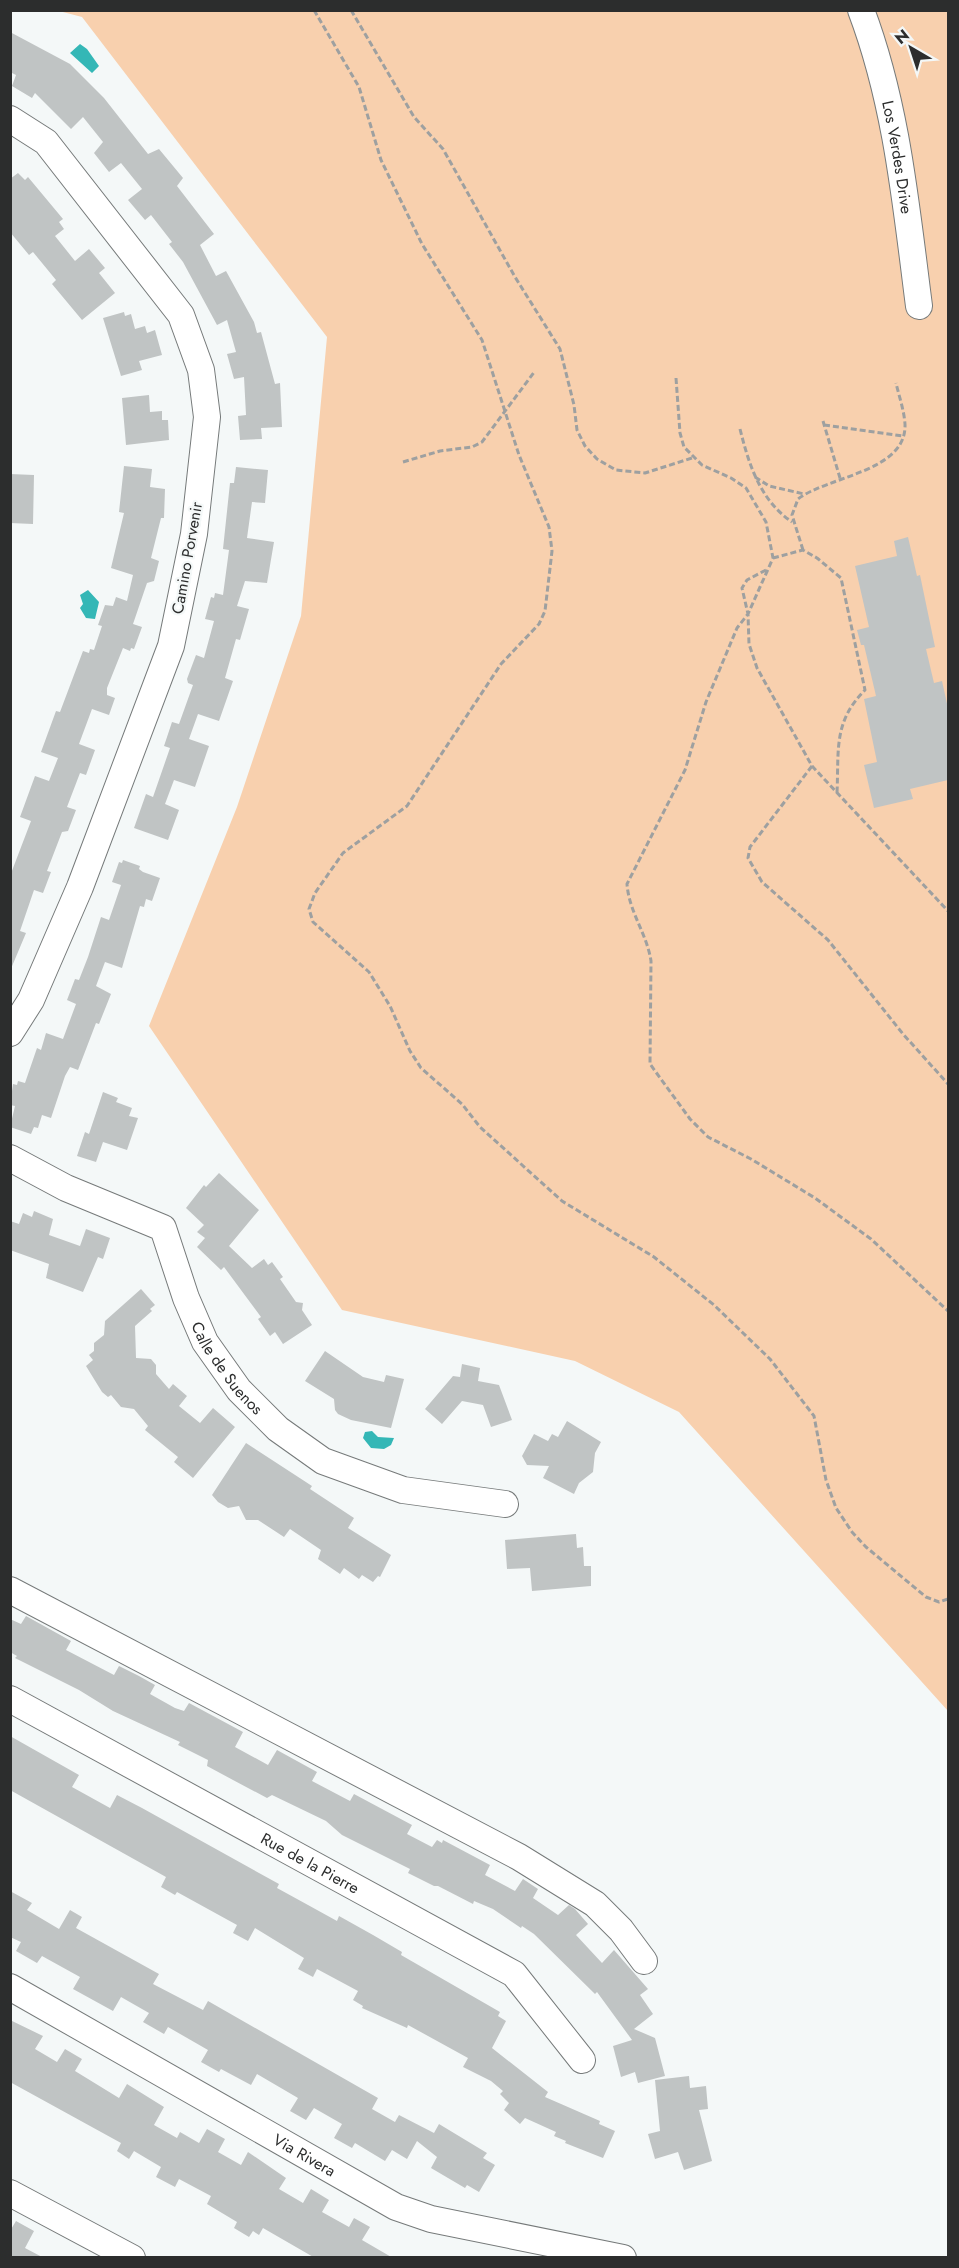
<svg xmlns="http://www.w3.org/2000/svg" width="959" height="2268" font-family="Jost,sans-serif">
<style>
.green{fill:#f8d0ae}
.water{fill:#34b7b6}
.building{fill:#c0c4c4}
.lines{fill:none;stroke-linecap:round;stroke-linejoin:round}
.minor-casing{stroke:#767a7a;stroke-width:28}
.path{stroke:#9ea0a0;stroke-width:3;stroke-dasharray:6 3;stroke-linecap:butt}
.minor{stroke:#fff;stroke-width:26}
.labels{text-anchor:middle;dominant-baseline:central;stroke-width:4.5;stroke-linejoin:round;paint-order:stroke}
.street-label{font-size:16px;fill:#2c2d2d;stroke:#f4f8f8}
</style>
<rect width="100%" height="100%" fill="#f4f8f8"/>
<path class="green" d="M59,11H948V1711L679,1412L575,1361L342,1310L149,1026L237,807L301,616L327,337L82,17Z"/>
<path class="water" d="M80,44L87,49L99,66L92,73L70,53Z
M88,590L99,602L95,619L86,618L80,608L83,604L80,595Z
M372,1431L378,1437L394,1438L391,1445L384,1449L371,1448L363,1438L365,1432Z"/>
<path class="building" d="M10,32L70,64L104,98L148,154L159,149L183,178L177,186L214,234L200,245L216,276L226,271L254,322L257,333L261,332L275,384L280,383L282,427L261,428L262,439L240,440L238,416L246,415L244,377L234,379L227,354L236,352L227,320L217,325L183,262L169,244L172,242L151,215L145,220L128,200L142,189L121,163L109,172L94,153L103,142L83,117L71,129L35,93L32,98L12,86L16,75L10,72Z
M18,173L25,180L28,177L63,219L59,222L64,229L55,236L75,261L89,249L105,268L99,273L115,293L82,320L52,284L56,280L33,252L29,255L10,232V179Z
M124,312L125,316L131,314L135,329L145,326L147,333L155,330L162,355L139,361L142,370L121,376L103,318Z
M149,395L150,412L162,411V420H168L169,440L126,445L122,398Z
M124,466L152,469L150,487L165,489L164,518H161L151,558L159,561L154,581L147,583L133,624L142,627L134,649L131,648L130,651L123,648L107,688V695L115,698L109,715L92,709L79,744L95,750L86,775L80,773L67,807L76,810L68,831L62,832L47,871L51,872L43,893L34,890L20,931L26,933L10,971V876L31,821L20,817L35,776L49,781L58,758L41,752L56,711L60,712L83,651L89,653L90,649L94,650L102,626L98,625L105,605L113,606L116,597L127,601L133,575L111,568L124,513L119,512Z
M236,467L268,470L265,503L252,502L247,538L274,542L267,583L245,581L237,606L249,609L240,640L236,639L225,678L233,681L219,721L198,714L189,739L209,746L195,787L174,780L165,804L179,810L168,840L134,828L146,794L153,797L170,748L164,746L172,722L179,724L193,685L188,683L187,679L196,655L204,658L214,621L205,619L211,597L214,598L215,593L223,595L229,550L223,549L230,483H234Z
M10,474L34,475L33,524L10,523Z
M908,537L917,576L920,575L935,647L926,649L934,683L942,681L948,708V780L910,789L913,799L874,808L864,765L877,762L864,699L876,696L864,645H861L857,630L869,627L855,566L897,556L894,541Z
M123,860L140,866L139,869L143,872L160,878L152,901L146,899L144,907L140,906L122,968L105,962L96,986L111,994L99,1024L96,1023L78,1070L70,1067L65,1076L51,1118L42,1115L38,1128L34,1127L31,1134L10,1127L15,1106L10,1105L13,1084L17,1085L18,1081L25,1083L37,1048L41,1050L46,1033L63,1039L76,1004L67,1000L75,979L79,980L88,957L101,917L109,920L121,885L112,882L119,862L122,863Z
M103,1092L118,1098L116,1102L132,1108L129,1116L138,1118L127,1150L103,1142L96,1162L77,1156L85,1132L89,1134Z
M219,1173L259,1210L229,1246L252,1268L264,1259L268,1265L272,1262L283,1277L280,1279L296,1302L303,1303L302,1310L312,1325L283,1344L275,1332L270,1336L258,1319L261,1317L224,1267L221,1270L197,1247L205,1238L197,1232L204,1225L186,1208L204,1185L206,1187Z
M34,1211L53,1219L49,1235L80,1246L86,1229L110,1238L103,1259L98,1257L83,1292L46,1278L49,1264L10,1250V1221L19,1224L23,1213L32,1217Z
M141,1289L155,1305L150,1309L152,1311L135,1326L136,1358L151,1359L156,1365V1374L169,1389L173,1384L187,1396L179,1406L200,1423L213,1408L235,1427L193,1478L174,1462L178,1457L145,1430L148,1426L134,1409L121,1407L111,1395L108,1397L102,1392L86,1366L93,1360L89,1355L94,1351V1343L104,1335L105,1321Z
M325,1351L363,1377L384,1382L386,1375L404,1379L391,1428L351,1420L338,1414L335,1410L334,1399L305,1381Z
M462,1364L480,1368L478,1381L499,1385L512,1420L491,1427L483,1405L462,1401L442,1424L425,1409L453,1376L460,1377Z
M567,1421L601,1442L595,1453L593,1472L579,1483L574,1494L543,1478L549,1466L527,1465L522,1456L534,1434L548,1441L552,1434L558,1437Z
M246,1443L312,1486L310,1489L354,1518L348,1528L391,1555L380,1577L378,1576L373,1582L362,1575L359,1579L344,1568L340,1574L318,1559L321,1550L290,1529L284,1537L258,1520H246L239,1506L228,1508L218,1502L212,1495Z
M576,1534L577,1548L583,1547L584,1566H591V1586L532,1591L530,1568L507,1569L505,1540Z
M26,1616L71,1641L66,1650L114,1675L119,1666L139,1676L155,1685L150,1694L175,1708L184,1711L189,1703L243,1732L235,1747L268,1765L277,1750L317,1772L312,1781L350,1801L354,1794L412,1825L407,1834L432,1847L437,1840L442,1843L443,1840L490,1865L485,1875L515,1891L523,1879L538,1889L533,1898L558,1915L569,1905L575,1909L588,1924L576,1935L602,1963L614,1950L648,1989L640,1995L653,2014L634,2029L655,2038L665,2076L638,2083L635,2072L621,2077L613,2046L632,2040L597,1992L595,1994L534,1934L522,1926L521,1928L493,1909L474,1901L473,1904L438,1886H434L408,1873L410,1869L342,1835L326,1821L272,1795L267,1798L233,1780L207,1766L208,1760L178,1745L180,1742L113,1711L79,1690L15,1658L17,1656L10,1652V1619L21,1624Z
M10,1736L79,1775L72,1787L110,1808L117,1795L142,1808L279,1884L277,1888L308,1905L337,1921L339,1916L373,1935L402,1952L401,1955L500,2012L498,2016L506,2021L492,2048L548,2092L545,2097L600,2121L599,2124L615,2131L603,2158L565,2143L566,2141L554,2136L556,2132L525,2118L520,2124L504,2110L509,2103L500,2094L503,2091L491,2081L463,2067L468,2058L408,2025L407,2028L362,2008L363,2006L353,2000L358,1991L317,1969L313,1977L298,1969L304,1958L255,1928L248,1941L233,1933L237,1925L177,1892L175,1895L161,1887L166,1877L10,1790Z
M10,1891L32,1903L27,1910L59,1929L70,1910L82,1917L76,1928L159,1974L153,1984L203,2010L208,2001L378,2098L372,2109L395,2122L399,2115L434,2133L439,2124L487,2153L483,2158L495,2165L479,2192L467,2185L465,2188L431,2168L437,2157L417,2141L407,2159L392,2150L385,2161L355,2143L352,2148L334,2138L342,2124L314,2108L306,2120L290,2111L298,2098L257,2074L251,2085L221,2069L219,2072L201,2062L208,2050L168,2027L164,2034L143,2022L149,2013L121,1997L113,2011L73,1989L80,1977L42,1956L37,1963L16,1951L21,1942L10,1937Z
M10,2020L43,2036L35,2049L57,2062L65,2049L82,2059L75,2071L119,2098L127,2084L164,2107L154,2125L177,2138L180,2132L199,2143L207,2129L225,2139L218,2152L241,2165L248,2152L286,2178L279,2189L303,2203L311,2189L329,2200L322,2212L349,2227L354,2218L370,2227L362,2240L393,2258H315L263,2228L259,2235L253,2231L249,2237L234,2228L237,2222L207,2204L211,2196L179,2179L175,2187L156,2177L161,2167L134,2151L129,2159L117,2151L121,2143L10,2082Z
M689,2076L690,2088L706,2086L708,2109L699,2110L712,2161L684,2170L678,2152L655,2159L648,2134L660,2131L655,2080Z
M16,2221L34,2231L25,2248L44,2258H10V2231Z"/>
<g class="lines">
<defs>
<g id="minor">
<path id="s1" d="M861,10C897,105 906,206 919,306"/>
<path d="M10,119L46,142L181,315L201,370L207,417L194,534L171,646L80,887L31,1000L10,1033"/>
<path id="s2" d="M10,1158L66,1188L163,1228L186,1298L205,1342L239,1390L278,1429L323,1461L403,1490L505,1504"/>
<path d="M10,1590L519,1857L595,1904L621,1930L644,1961"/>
<path id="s3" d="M10,1699L514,1974L582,2060"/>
<path id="s4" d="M10,1987L396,2207L431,2219L623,2258"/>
<path d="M10,2193L132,2258"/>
</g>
</defs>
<use href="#minor" class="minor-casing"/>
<path class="path" d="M314,10L359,87L381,160L422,244L482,340L519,455L549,527L552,551L545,611L539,624L501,664L407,806L343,853L315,893L309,909L313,922L369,972L390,1006L410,1051L421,1068L462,1104L480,1127L562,1201L654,1257L714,1305L770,1359L814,1416L826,1480L836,1508L852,1532L866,1547L926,1597L939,1602L948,1599
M351,10L414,117L443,149L515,277L560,349L574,405L577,430L585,446L597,459L616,470L645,473L692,458
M676,378L680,433L684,447L702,465L731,478L746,488L766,522L773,558L748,614L737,628L706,702L685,770L627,884C629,912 647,934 651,961L650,1064L690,1119L708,1137L751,1159L815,1198L871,1239L948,1311
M823,421L840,478
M824,425L903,436
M740,429C749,465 760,500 792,522
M403,462L440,451L472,447L482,442L535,371
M755,477L769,486L804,494
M803,550L792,515L798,499C828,476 907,472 905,424C904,410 899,396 896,383
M773,558L803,550L817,558L841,578L865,690C833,722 839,750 837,793
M766,570L747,580L742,588L748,614L749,644L757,668L812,766L948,911
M812,766L750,847L748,858L762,882L828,940L903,1034L948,1084"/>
<use href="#minor" class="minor"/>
</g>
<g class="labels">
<g class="street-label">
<text stroke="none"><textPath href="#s1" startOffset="152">Los Verdes Drive</textPath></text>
<text transform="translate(187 558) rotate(-80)">Camino Porvenir</text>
<text stroke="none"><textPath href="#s2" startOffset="324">Calle de Suenos</textPath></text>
<text stroke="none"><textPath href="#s3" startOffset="342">Rue de la Pierre</textPath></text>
<text stroke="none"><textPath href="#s4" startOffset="339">Via Rivera</textPath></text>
</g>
</g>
<rect width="959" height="2268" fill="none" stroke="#2c2d2d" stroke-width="24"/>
<g transform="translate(911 48) rotate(321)" stroke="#f4f8f8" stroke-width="4.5" paint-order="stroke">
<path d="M0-4.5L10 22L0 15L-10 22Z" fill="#2c2d2d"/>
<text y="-9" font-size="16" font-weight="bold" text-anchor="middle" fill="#2c2d2d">N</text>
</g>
</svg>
